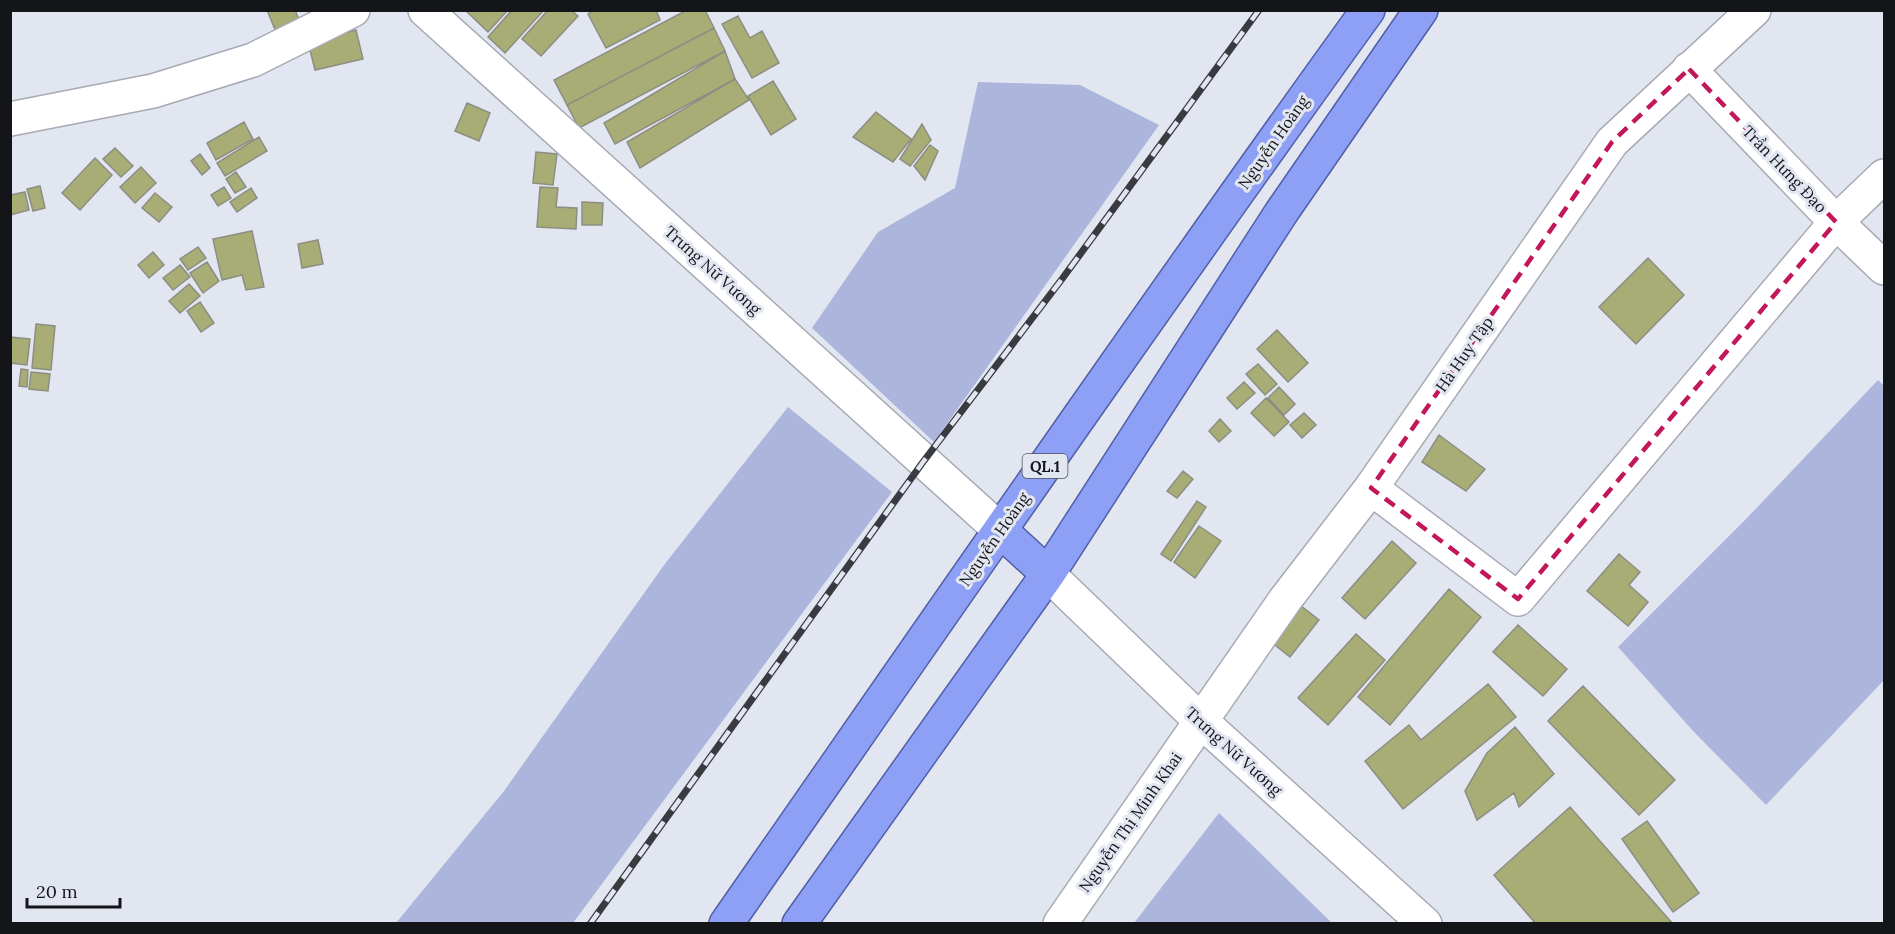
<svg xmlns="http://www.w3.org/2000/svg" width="1895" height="934" font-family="Lora,serif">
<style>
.green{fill:#acb6dc}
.building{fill:#a8ac75;stroke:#8d8e83;stroke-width:1.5}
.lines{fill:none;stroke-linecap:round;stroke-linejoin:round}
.minor-casing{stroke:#a7aab5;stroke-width:36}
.tertiary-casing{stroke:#a7aab5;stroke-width:36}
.trunk-casing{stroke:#515fa7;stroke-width:36}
.minor{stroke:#fff;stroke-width:33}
.tertiary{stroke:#fff;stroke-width:33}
.trunk{stroke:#8e9ff6;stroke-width:33}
.rail-casing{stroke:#3a3b41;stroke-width:7}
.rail{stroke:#e2e6f1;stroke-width:4.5;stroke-dasharray:14;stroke-linecap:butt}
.marked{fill:none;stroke:#c2185b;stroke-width:4.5;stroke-dasharray:12 8;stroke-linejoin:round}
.labels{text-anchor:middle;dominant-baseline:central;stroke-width:6;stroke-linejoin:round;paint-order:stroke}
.shield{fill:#e2e6f1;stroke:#52545a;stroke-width:1.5}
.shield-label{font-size:15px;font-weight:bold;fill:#141519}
.street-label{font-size:16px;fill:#141519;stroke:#e2e6f1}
</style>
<rect width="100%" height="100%" fill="#e2e6f1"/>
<path class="green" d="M978,82L1080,85L1159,125L934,442L812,328L878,232L955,188Z
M1878,380L1884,386V680L1766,805L1694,732L1618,647L1748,517Z
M788,407L892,492L573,923H396L504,791L664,565Z
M1219,813L1332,923H1134Z"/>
<path class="building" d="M267,10H295L302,27L278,37Z
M465,10H508L488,32Z
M512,10H544L505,53L488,37Z
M548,10H571L578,16L541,56L522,39Z
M594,10H656L660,20L606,48L588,14Z
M687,10H705L714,28L567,105L554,80Z
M738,16L750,38L762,31L779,63L752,78L722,24Z
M714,28L725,51L579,128L567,105Z
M356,30L363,59L315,70L308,42Z
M725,51L735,79L615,144L604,123Z
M735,79L749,100L640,168L627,142Z
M773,81L796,119L771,135L748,96Z
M467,103L490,113L479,141L455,131Z
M876,112L911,139L893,162L853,137Z
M244,122L253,139L216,160L207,143Z
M922,124L931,140L910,166L900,159Z
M259,137L267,151L225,176L217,163Z
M930,145L938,151L925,180L914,166Z
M115,148L133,166L121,177L103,159Z
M536,152L557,154L553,185L533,183Z
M200,154L210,168L202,175L191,161Z
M95,158L112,175L80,210L62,193Z
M141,167L156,183L135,203L120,187Z
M236,172L246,187L235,193L226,179Z
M40,186L45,208L33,211L27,189Z
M224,187L231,198L218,206L211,195Z
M540,187L558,188L556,207L577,208L576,229L537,227Z
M251,188L257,198L237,212L230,202Z
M25,192L29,210L10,215V195Z
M155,193L172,207L159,222L142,208Z
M582,202L603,203L602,225H582Z
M252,231L264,287L246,290L242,275L222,280L213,239Z
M318,240L323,264L302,268L298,244Z
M198,247L206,258L188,270L180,259Z
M153,252L164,265L149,278L138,265Z
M1648,258L1684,295L1636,344L1599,307Z
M207,262L219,281L203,293L190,273Z
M180,265L190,277L173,290L163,278Z
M189,284L200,296L180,313L169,301Z
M200,302L214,323L201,332L187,311Z
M36,324L55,326L51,370L32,368Z
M1277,330L1308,363L1288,382L1257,349Z
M10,337L30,339L27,365L10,363Z
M1258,364L1277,384L1265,395L1246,374Z
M21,369L28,370L27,387L19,386Z
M31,372L50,374L48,391L29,389Z
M1244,382L1255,393L1237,409L1227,398Z
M1279,387L1295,404L1284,415L1268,398Z
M1266,398L1289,422L1274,436L1251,413Z
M1304,413L1316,425L1302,438L1290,425Z
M1220,419L1231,431L1219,442L1209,431Z
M1439,435L1485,469L1466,491L1422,462Z
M1183,471L1193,479L1177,498L1167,491Z
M1197,501L1206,507L1171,561L1161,554Z
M1199,526L1221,541L1195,578L1174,562Z
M1392,541L1416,563L1365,619L1342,598Z
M1619,554L1640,572L1629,585L1648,602L1628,626L1587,591Z
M1449,589L1481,617L1390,725L1358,697Z
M1296,602L1319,620L1290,657L1266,638Z
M1518,625L1567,669L1543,696L1493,652Z
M1356,634L1385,660L1328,725L1298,698Z
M1488,684L1516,717L1403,809L1365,761L1409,725L1421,740Z
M1583,686L1675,780L1639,815L1548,721Z
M1515,727L1554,774L1519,807L1514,793L1477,820L1465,791L1487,753Z
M1570,807L1673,924H1536L1494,875Z
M1647,821L1699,893L1673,912L1622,839Z"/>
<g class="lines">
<defs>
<path id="minor" d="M425,10L1000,530
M1371,488L1518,599L1836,222L1884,176
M1060,924L1285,600L1371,488L1612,142L1754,10"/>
<path id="tertiary" d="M1689,69L1836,222L1884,268
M10,119L153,91L253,60L353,10
M1048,574L1201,721L1425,924"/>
<path id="trunk" d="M1000,530L1048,574
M726,924C939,618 1150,312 1368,10
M799,924L1048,574L1281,213L1421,10"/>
</defs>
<use href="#minor" class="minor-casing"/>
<use href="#tertiary" class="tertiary-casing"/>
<use href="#trunk" class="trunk-casing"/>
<use href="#minor" class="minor"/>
<use href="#tertiary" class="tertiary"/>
<use href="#trunk" class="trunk"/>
<defs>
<path id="rail" d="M590,924L923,462L1062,279L1259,10"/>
</defs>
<use href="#rail" class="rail-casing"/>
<use href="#rail" class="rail"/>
</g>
<path class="marked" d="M1689,69L1836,222L1518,599L1371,488L1612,142Z"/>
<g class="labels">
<rect class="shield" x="1022.5" y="454" width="45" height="24" rx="4.5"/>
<g class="shield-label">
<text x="1045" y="466">QL.1</text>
</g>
<g class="street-label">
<text transform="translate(1273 142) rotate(-55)">Nguyễn Hoàng</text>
<text transform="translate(1785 169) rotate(46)">Trần Hưng Đạo</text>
<text transform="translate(713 270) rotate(42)">Trưng Nữ Vương</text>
<text transform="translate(1464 354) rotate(-55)">Hà Huy Tập</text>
<text transform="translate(994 539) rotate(-55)">Nguyễn Hoàng</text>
<text transform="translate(1234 751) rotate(42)">Trưng Nữ Vương</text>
<text transform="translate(1130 822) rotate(-55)">Nguyễn Thị Minh Khai</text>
</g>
</g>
<rect width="1895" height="934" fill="none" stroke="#141519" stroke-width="24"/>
<path d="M27 898v9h93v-9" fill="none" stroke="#141519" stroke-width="3"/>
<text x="36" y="898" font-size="18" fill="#141519" stroke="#e2e6f1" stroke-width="4.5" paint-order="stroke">20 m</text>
</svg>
